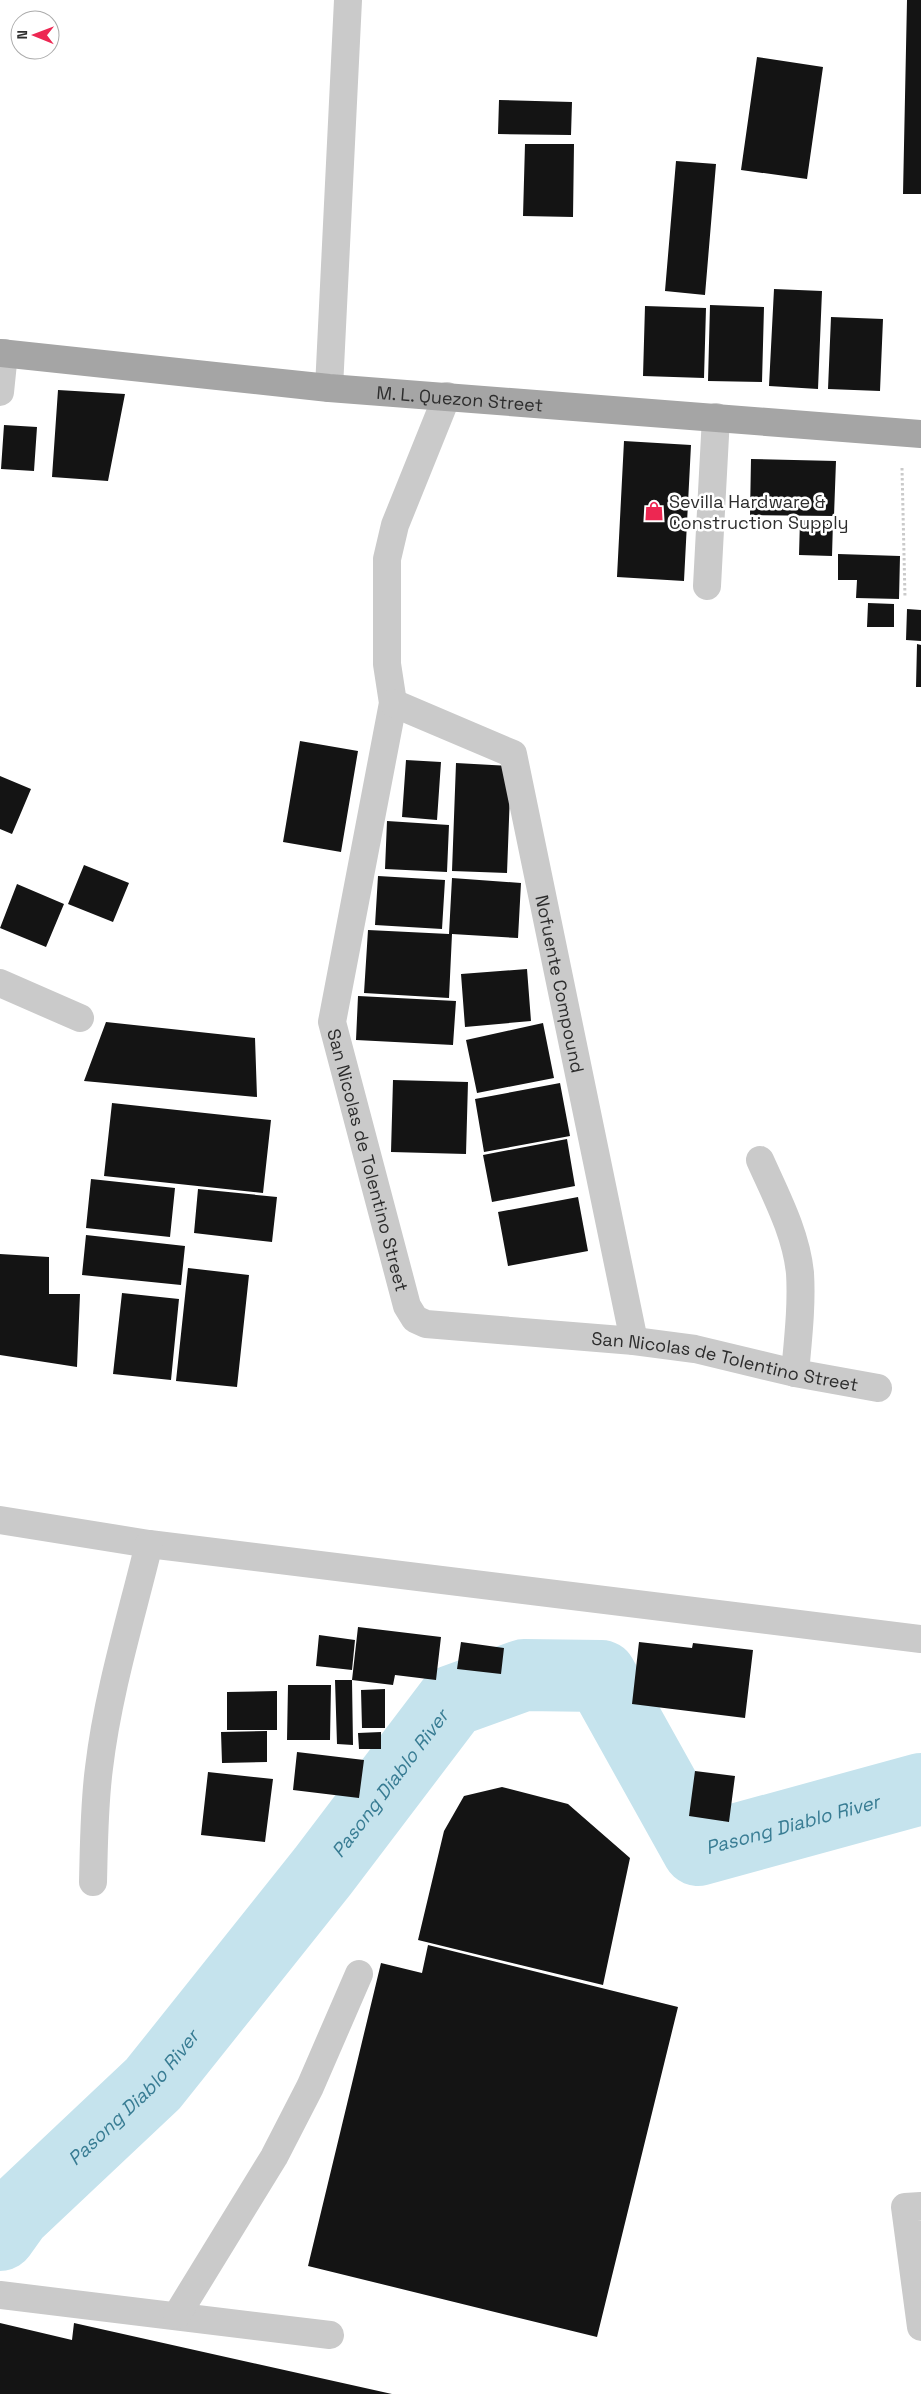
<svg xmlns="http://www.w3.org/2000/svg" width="921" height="2394" font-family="'Space Grotesk',sans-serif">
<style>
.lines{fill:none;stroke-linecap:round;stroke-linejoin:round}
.river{stroke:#c5e3ed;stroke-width:72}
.building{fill:#141414}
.path{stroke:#cacaca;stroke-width:3;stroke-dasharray:2.5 2.5;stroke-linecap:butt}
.minor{stroke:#cacaca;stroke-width:28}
.major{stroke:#a5a5a5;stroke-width:28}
.labels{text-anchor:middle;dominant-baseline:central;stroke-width:5;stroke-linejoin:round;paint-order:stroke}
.street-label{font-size:18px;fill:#2d2d2d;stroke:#fff}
.poi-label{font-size:18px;fill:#2d2d2d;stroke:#fff;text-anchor:start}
.water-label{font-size:19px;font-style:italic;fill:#387c93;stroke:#fff}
</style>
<rect width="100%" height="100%" fill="#fff"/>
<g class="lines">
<path class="river" id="s1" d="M0,2235L15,2214L153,2084L323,1871L452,1701L524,1675L601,1676L698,1850L921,1789"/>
</g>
<path class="building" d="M907,0H921V194H903Z
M757,57L823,67L807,179L741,170Z
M499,100L572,102L571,135L498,134Z
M525,144H574L573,217L523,216Z
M676,161L716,164L705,295L665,291Z
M774,289L822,291L818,389L769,386Z
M710,305L764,307L762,382L708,381Z
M645,306L706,308L704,378L643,376Z
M831,317L883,319L880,391L828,389Z
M58,390L125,394L108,481L52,477Z
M4,425L37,427L34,471L1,469Z
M624,441L691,445L684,581L617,577Z
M751,459L836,461L834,516L750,515Z
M800,520L833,521L832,556L799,555Z
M838,554L900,556L899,599L856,598L857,580H838Z
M868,603L894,604V627H867Z
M907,609L921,610V641L906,640Z
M917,644L921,645V687H916Z
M300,741L358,751L341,852L283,842Z
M406,760L441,762L437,820L402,817Z
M456,763L511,766L507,873L452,871Z
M0,776L31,789L12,834L0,829Z
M387,821L449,825L447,872L385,869Z
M84,865L129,883L113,922L68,904Z
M378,876L445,880L442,929L375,925Z
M452,878L521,883L518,938L452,934L449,998L364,993L368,930L449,934Z
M17,884L64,904L46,947L0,928Z
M527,969L531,1021L465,1027L461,974Z
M358,996L456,1001L453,1045L356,1040Z
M106,1022L255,1038L257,1097L84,1081Z
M543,1023L554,1078L477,1093L466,1040Z
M393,1080L468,1082L466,1154L391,1152Z
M560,1083L570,1136L484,1152L475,1099Z
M112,1103L271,1120L263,1193L104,1176Z
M567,1139L575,1186L492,1202L483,1155Z
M91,1179L175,1188L170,1237L86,1228Z
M198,1189L277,1197L272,1242L194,1233Z
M578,1197L588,1251L508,1266L498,1212Z
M86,1235L185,1246L181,1285L82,1275Z
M0,1254L49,1257V1294H80L77,1367L0,1355Z
M188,1268L249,1275L237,1387L176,1381Z
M122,1293L179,1299L171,1380L113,1374Z
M358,1627L441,1637L436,1680L395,1675L393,1685L352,1680L353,1745L337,1744L335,1680H352Z
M319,1635L355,1640L352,1670L316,1666Z
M461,1642L504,1648L501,1674L457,1669Z
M639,1642L692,1648L693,1643L753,1650L745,1718L632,1704Z
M288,1685H331L330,1740H287Z
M385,1689V1728H362L361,1690Z
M277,1691V1730H227V1692Z
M267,1731V1762L222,1763L221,1732Z
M381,1732V1749H359L358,1733Z
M297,1752L364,1760L359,1798L293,1790Z
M695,1771L735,1776L729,1822L689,1816Z
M208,1772L273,1779L265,1842L201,1835Z
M502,1787L568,1804L630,1858L603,1985L418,1940L444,1831L464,1796Z
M428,1945L678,2007L597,2337L308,2266L381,1963L422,1973Z
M0,2323L72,2340L74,2323L392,2394H0Z"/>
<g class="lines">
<path class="path" d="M902,468L905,598"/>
<g class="minor">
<path d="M329,388L348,0"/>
<path d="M0,392L4,353"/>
<path id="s2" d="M447,396L395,525L387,559V664L393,703L332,1022L407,1306L415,1319L426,1324L634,1341L695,1349L795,1373L878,1388"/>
<path d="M707,586L716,417"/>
<path id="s3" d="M393,703L513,754L634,1341"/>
<path d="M0,983L80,1018"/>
<path d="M760,1160C776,1196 796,1233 800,1273C802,1306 798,1339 795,1373"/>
<path d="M0,1520L149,1544L921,1639"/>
<path d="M93,1882C94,1844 94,1806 99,1768C108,1692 131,1618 149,1544"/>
<path d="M921,2206L905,2207L921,2327"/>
<path d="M0,2295L330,2335"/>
<path d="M177,2315L274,2157L310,2087L359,1974"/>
</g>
<path class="major" id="s4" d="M0,353L329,388L921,434"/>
</g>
<defs>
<symbol id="shop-bare" viewBox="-9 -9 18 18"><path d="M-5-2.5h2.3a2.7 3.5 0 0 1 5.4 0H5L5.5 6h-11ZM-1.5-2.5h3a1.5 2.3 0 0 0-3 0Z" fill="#ed2752" stroke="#fff" stroke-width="2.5" paint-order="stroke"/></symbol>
</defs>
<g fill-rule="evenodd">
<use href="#shop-bare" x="640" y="497" width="28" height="28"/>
</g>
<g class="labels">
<g class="street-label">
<text stroke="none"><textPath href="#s4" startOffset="462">M. L. Quezon Street</textPath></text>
<text stroke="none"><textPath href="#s3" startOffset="365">Nofuente Compound</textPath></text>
<text stroke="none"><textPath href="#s2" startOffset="786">San Nicolas de Tolentino Street</textPath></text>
<text stroke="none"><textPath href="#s2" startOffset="1266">San Nicolas de Tolentino Street</textPath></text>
</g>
<g class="poi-label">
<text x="669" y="501">Sevilla Hardware &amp;<tspan x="669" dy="21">Construction Supply</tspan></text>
</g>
<g class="water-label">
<text stroke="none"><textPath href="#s1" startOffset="598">Pasong Diablo River</textPath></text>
<text stroke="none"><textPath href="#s1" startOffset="1152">Pasong Diablo River</textPath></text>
<text stroke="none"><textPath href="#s1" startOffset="192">Pasong Diablo River</textPath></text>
</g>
</g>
<g transform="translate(35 35) rotate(271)"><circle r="24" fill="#ffffff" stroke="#ababab"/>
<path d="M0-4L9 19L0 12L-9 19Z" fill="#ed2752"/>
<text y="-8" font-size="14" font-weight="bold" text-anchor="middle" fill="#2d2d2d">N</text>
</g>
</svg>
